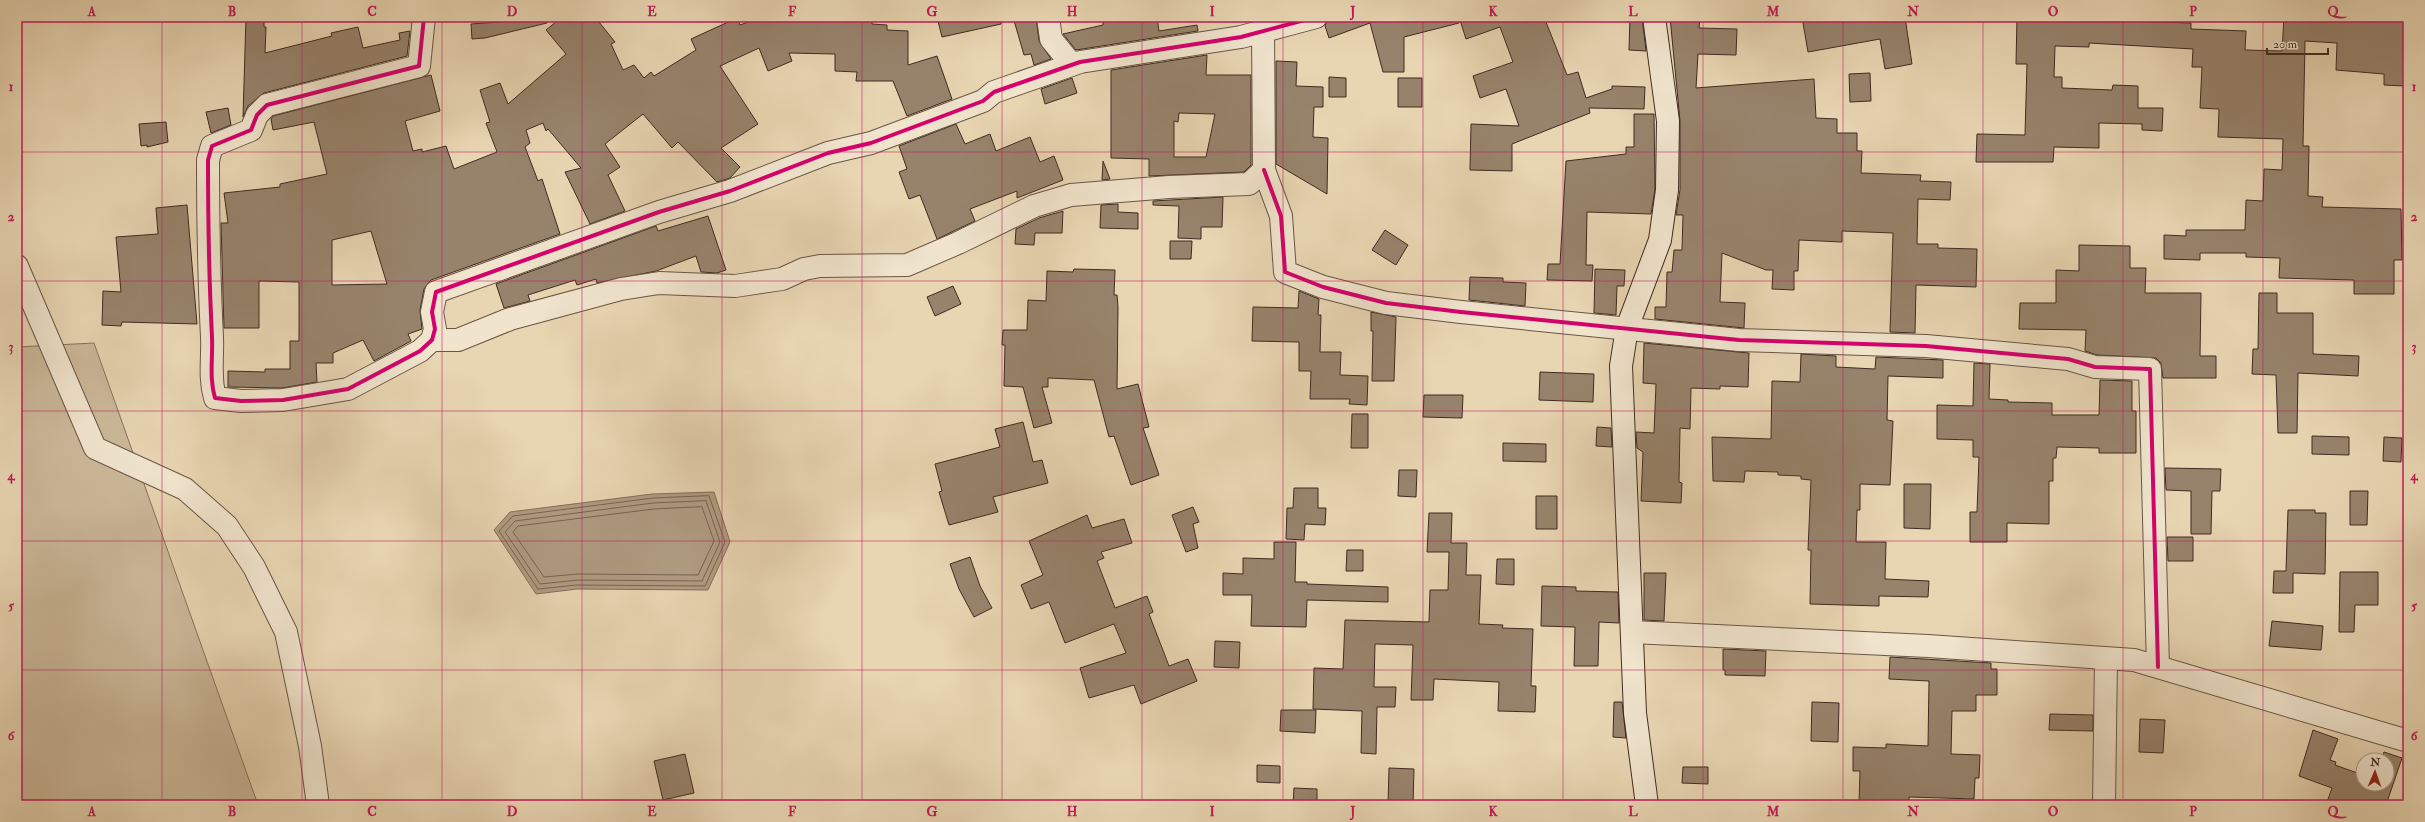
<svg xmlns="http://www.w3.org/2000/svg" width="2425" height="822" font-family="'IM FELL Double Pica',serif">
<style>
.green{fill:#cbb899;stroke:#86725d}
.water{fill:#af9b81;stroke:#836e5b}
.lines{fill:none;stroke-linecap:round;stroke-linejoin:round}
.shore{stroke:#786351;stroke-width:1}
.building{fill:#97836c;stroke:#402b21;fill-rule:evenodd}
.street-casing{stroke:#6a5645;stroke-width:24}
.secondary-casing{stroke:#402b21;stroke-width:24}
.street{stroke:#f0e4cd;stroke-width:22}
.secondary{stroke:#f0e4cd;stroke-width:22}
.cycleway-casing{stroke:#f0e4cd;stroke-width:6}
.cycleway{stroke:#d6006c;stroke-width:4}
.grid{fill:none;stroke:#c2185b;stroke-width:1;stroke-opacity:0.55}
.neatline{fill:none;stroke:#c2185b;stroke-width:1.5}
.grid-label{font-size:13px;text-anchor:middle;font-weight:bold;fill:#c2185b}
</style>
<rect width="100%" height="100%" fill="#e8d5b2"/>
<filter id="stains"><feTurbulence type="fractalNoise" baseFrequency=".005" numOctaves="4"/><feColorMatrix values="0 0 0 0 .2 0 0 0 0 .09 0 0 0 0 .02 0 0 0 .5 -.17"/></filter>
<radialGradient id="worn" r=".72"><stop offset=".6" stop-color="#630" stop-opacity="0"/><stop offset="1" stop-color="#630" stop-opacity=".3"/></radialGradient>
<path class="green" d="M94,343L258,805H17V347Z"/>
<path class="water" d="M714,492L730,542L708,590L577,589L536,594L494,530L510,512L652,494Z"/>
<g class="lines">
<path class="shore" d="M709,496L725,542L705,586L577,585L538,589L499,531L513,516L653,498Z
M706,501L720,542L702,581L578,580L540,584L505,532L515,521L653,503Z
M702,507L714,541L698,575L578,574L544,577L513,532L518,526L654,509Z"/>
</g>
<path class="building" d="M246,17H264V27H266L265,53L332,36L331,33L358,27L363,48L400,40L399,33L410,31L407,56L264,93L248,106L243,117Z
M498,17H546L547,23L485,38L472,39L471,24L499,22Z
M562,17H595L615,42L611,44L623,70L634,65L644,78L651,72L654,76L696,50L691,39L737,18L740,25L762,17H872V24L887,25V30L908,31V65L937,56L952,99L907,116L893,81H856L857,72L835,71V54L789,53L792,61L768,71L759,48L720,66L758,124L721,148L740,167L730,178L717,182L678,142L672,148L643,114L605,144L620,167L608,175L625,211L590,224L565,172L581,168L548,129L546,131L543,123L526,130L530,143L525,147L538,181L542,179L560,234L431,280L424,289L420,310L422,329L408,334L411,341L374,361L363,340L333,353V363H316L317,382L282,388L228,387V371L265,372V369H290V341H299V282L259,281V328H224L221,223H228L224,193L280,187V184L327,174L314,122L273,130L271,119L273,116L431,75L440,111L405,121L413,151L422,149V152L446,146L454,169L497,152L486,123L490,122L480,90L500,83L508,104L566,54L546,30ZM371,231L387,284L332,285V240Z
M937,17H1001V24L942,37Z
M1013,17H1036L1039,41L1051,59L1034,65L1031,54L1024,55Z
M1134,17H1157L1159,31L1197,25L1198,31L1076,50L1063,34L1103,25V22Z
M1331,17H1459V23L1404,37V72H1383L1370,23L1329,38L1325,26L1328,18Z
M1459,17H1544L1567,75L1578,72L1586,98L1612,89V86L1645,87L1644,109L1589,108L1590,113L1512,144V171L1470,170L1471,124L1519,126L1506,89L1480,98L1473,76L1513,62L1500,27L1466,39Z
M1630,17H1642L1646,51L1629,50Z
M1670,17H1700L1699,28L1737,29L1736,55L1698,54L1696,88L1814,79L1816,118L1837,119V133H1857V151H1862L1861,173L1921,175L1920,181L1951,182L1950,200L1918,199L1917,244H1938V248L1977,249L1976,287L1916,285L1915,333L1890,332L1893,233L1842,231V242L1799,240L1798,271H1794V290L1772,289L1773,270H1766L1722,253L1720,302L1745,303L1744,328L1655,319V307H1666L1667,272H1672L1674,250H1682L1683,215H1676L1680,190V121Z
M1802,17H1905L1912,64L1885,69L1880,39L1808,52Z
M2017,17H2127V21L2191,23V29L2246,31L2245,50L2282,51L2284,17H2408L2406,86L2384,85V74L2336,70L2337,43L2305,41L2303,146H2309L2308,196L2323,197L2322,207L2401,209L2402,260H2394V294H2354V280L2279,278L2280,258L2246,257V253H2200V260L2164,259V235L2186,236V230H2245L2246,200L2263,201L2264,169L2282,170L2283,139L2218,137L2219,109L2200,108L2202,67H2192L2193,49L2089,43V47L2055,46L2054,77H2062V88L2112,90L2113,85L2138,86V108H2163L2162,131L2142,130V124L2099,123V148L2054,147L2053,162H1976L1977,134L2025,135L2027,64H2016Z
M1207,55L1206,75H1251V165L1244,172L1149,176V159L1111,158V70ZM1179,113L1215,114L1206,157H1174V121L1178,122Z
M1276,61L1297,62L1296,86L1323,87V107H1314L1313,137L1328,138L1327,194L1276,164Z
M1870,73L1871,101L1850,102L1849,74Z
M1329,77L1346,78V97H1329Z
M1072,78L1077,93L1045,104L1041,89Z
M1398,78H1422V107H1398Z
M228,108L231,125L211,133L206,112Z
M1634,114H1654L1655,189L1651,214L1587,212L1586,265H1593L1592,281L1547,280L1548,264H1560L1566,161L1626,154V147H1634Z
M166,122L168,142L147,147V145L141,146L139,124Z
M956,124L965,144L990,134L996,151L1030,137L1040,162L1054,156L1063,180L1017,198V191L970,209L975,221L937,239L920,195L909,199L899,172L907,169L899,146Z
M1103,161L1110,179L1102,180Z
M1223,197L1222,227H1201V239L1178,238L1179,206L1153,205V201Z
M1118,204V212L1138,213V229L1100,228L1101,205Z
M187,205L197,324L122,322L121,326L102,325L103,291L121,292L116,237L158,234L156,208Z
M1063,211L1062,233H1035L1034,245L1015,244L1016,229L1039,218Z
M708,216L726,270L717,273L701,272L696,256L656,271L597,283L596,279L577,285L575,280L528,295L530,301L504,308L496,284L656,226L658,231Z
M1385,230L1408,245L1396,265L1372,250Z
M1170,241H1192L1191,259H1170Z
M2079,245L2130,246V268H2146L2145,293H2201L2200,356H2216V378H2163L2161,363L2156,358L2097,355L2085,351L2086,330L2019,329L2020,303H2056V270L2079,271Z
M1074,269L1115,270L1114,295H1117L1118,307L1117,389L1138,384L1149,427L1143,428L1159,475L1131,485L1114,436L1109,437L1094,380L1048,378V387H1042L1052,423L1034,428L1023,387L1004,386L1005,345H1002L1003,330H1027L1028,300L1046,301L1047,271L1073,272Z
M1595,269L1625,270L1624,286H1617L1616,315L1594,313Z
M1470,277L1503,278V282L1526,283L1525,306L1469,300Z
M953,286L961,304L935,316L927,297Z
M1299,291L1319,299L1318,315H1321L1320,352H1341L1340,375L1368,376L1367,405L1349,404L1350,399H1310L1311,371H1299V342L1252,341L1253,307L1298,308Z
M2259,293H2277V313H2313V354L2359,356L2358,376L2298,373L2297,433H2278L2276,375L2252,374L2253,349H2258Z
M1371,312L1396,317L1394,381H1372L1373,331H1371Z
M1644,343L1749,353L1748,387L1720,386V389L1691,388L1690,429L1680,428L1679,482L1682,483L1681,503L1641,501L1643,452L1637,448L1636,432L1654,433L1656,384L1643,383Z
M1801,354L1836,356V367L1875,369L1876,357L1943,360V378L1888,376L1887,420L1893,421L1890,485L1860,484V510H1857L1856,542H1886L1885,579L1929,581L1928,597L1879,596V606L1810,604L1811,550H1808L1811,480L1801,479V476L1778,475V472L1745,471L1744,482L1713,481L1712,437L1771,439L1772,381L1800,382Z
M1974,363L1990,364L1989,399L2008,400V402L2052,403V415H2099L2100,380L2132,381V411H2136V453H2099V448L2057,447L2056,458H2053V481H2049V524L2007,523V542H1970V512H1977L1979,457H1973V440L1937,439V405L1973,406Z
M1540,372L1594,374L1593,402L1539,400Z
M1424,395H1463L1462,418L1423,417Z
M1352,414H1368V448H1351Z
M1023,422L1033,462L1042,460L1048,483L993,497L998,512L949,525L939,492L942,491L935,464L1000,447L995,429Z
M1597,427L1611,428L1612,447L1596,446Z
M2312,436L2349,437V455L2312,454Z
M2384,437L2402,438L2401,462L2383,461Z
M1503,443L1546,444V462L1503,461Z
M2165,468L2221,469L2220,491H2212L2211,534H2191V491L2166,490Z
M1399,470H1417L1416,497L1398,496Z
M1904,484H1931L1930,529L1904,528Z
M1294,488H1318V508H1326L1325,525L1305,524L1304,540L1286,539L1287,508H1293Z
M2350,491H2368L2367,525H2350Z
M1536,496H1557V529H1536Z
M1193,507L1199,522L1193,524L1198,548L1186,552L1172,515Z
M2288,510H2315V513H2326L2325,574L2293,573V593H2273L2274,571H2286Z
M1429,513H1452L1451,543H1467L1466,575H1481L1479,624L1503,625L1502,628L1533,629L1531,686H1536L1535,712L1498,711L1499,682L1434,679L1433,700H1411L1413,645L1375,644L1374,687H1396L1395,707H1377L1376,754L1361,753L1362,711L1313,709L1314,668L1343,669L1345,620L1429,622L1430,590H1448L1449,552H1427Z
M1087,515L1092,528L1124,519L1132,543L1101,552L1104,558L1097,561L1115,608L1147,596L1153,612L1149,614L1169,666L1188,659L1197,681L1141,704L1134,685L1089,698L1080,668L1126,653L1114,624L1065,643L1049,602L1031,609L1021,585L1043,575L1029,541Z
M2167,537H2193V561H2168Z
M1274,542H1296L1295,582H1307V584L1388,587V602L1307,600L1306,627L1251,626L1252,595H1223V573L1243,574V558L1274,559Z
M1347,550H1363V571H1346Z
M970,557L980,586L992,608L974,617L959,589L950,564Z
M1497,559H1514V585L1496,584Z
M2340,572H2378V605H2355L2354,632H2339Z
M1644,573H1666L1664,621L1644,620Z
M1542,586L1576,587V591L1618,592L1619,623L1599,622L1598,666H1574L1575,627L1541,626Z
M2272,621L2323,626L2321,650L2269,646Z
M1215,641L1240,642L1239,668L1214,667Z
M1723,649L1766,651L1765,676L1725,675V670H1723Z
M1890,657L1991,663V669H1997V695H1976V711H1952L1951,754L1980,755L1979,778H1975L1974,799L1909,797V805H1859L1860,771H1853V747L1886,748V744L1928,746L1929,681L1889,679Z
M1614,702H1622L1626,738L1613,737Z
M1812,702L1839,703L1838,742L1811,741Z
M1281,710H1316L1315,733L1280,731Z
M2050,714L2093,715V731L2049,730Z
M2140,719L2165,720L2163,753L2139,752Z
M2313,730L2338,739L2330,760L2336,762L2335,765L2363,775V784H2387V760H2381L2384,752L2402,758L2386,805H2326L2332,788L2299,776Z
M685,754L694,793L663,800L654,761Z
M1257,765L1280,766V783L1257,782Z
M1683,767H1708V784L1682,783Z
M1389,768L1414,769L1413,805H1388Z
M1294,788L1317,789V805H1293Z"/>
<g class="lines">
<defs>
<path id="street" d="M424,17L419,66L267,105L257,115L251,130L212,146L208,160C208,220 209,278 212,337C213,358 209,378 215,398L241,401L283,400L348,389L420,351L432,340L435,329L432,312L436,292L659,212L730,191L828,153L871,143L983,101L994,92L1080,62L1241,37L1316,17
M1048,17L1051,39L1072,65
M1264,170L1281,216L1285,272L1323,287L1386,303L1461,312L1739,340L1926,346L2068,359L2095,367L2150,369L2158,667
M17,266L95,448L185,489L227,526L254,567L286,632L310,746L318,805
M432,340H458L510,319L621,289L659,283L735,286L782,279L804,269L820,266L907,265L958,243L1034,206L1071,195L1169,187L1249,184L1264,170L1263,31
M1632,632L1928,646L2134,660L2408,741
M2104,805L2106,659"/>
<path id="secondary" d="M1647,805L1635,713L1621,366L1627,328L1660,240L1667,190L1668,121L1654,17"/>
</defs>
<use href="#street" class="street-casing"/>
<use href="#secondary" class="secondary-casing"/>
<use href="#street" class="street"/>
<use href="#secondary" class="secondary"/>
<defs>
<path id="cycleway" d="M424,17L419,66L267,105L257,115L251,130L212,146L208,160C208,220 209,278 212,337C213,358 209,378 215,398L241,401L283,400L348,389L420,351L432,340L435,329L432,312L436,292L659,212L730,191L828,153L871,143L983,101L994,92L1080,62L1241,37L1316,17
M1264,170L1281,216L1285,272L1323,287L1386,303L1461,312L1739,340L1926,346L2068,359L2095,367L2150,369L2158,667"/>
</defs>
<use href="#cycleway" class="cycleway-casing"/>
<use href="#cycleway" class="cycleway"/>
</g>
<path class="grid" d="M162,17V805M302,17V805M442,17V805M582,17V805M722,17V805M862,17V805M1002,17V805M1142,17V805M1283,17V805M1423,17V805M1563,17V805M1703,17V805M1843,17V805M1983,17V805M2123,17V805M2263,17V805M17,152H2408M17,281H2408M17,411H2408M17,541H2408M17,670H2408"/>
<rect width="2425" height="822" fill="none" stroke="#e8d5b2" stroke-width="44"/>
<g transform="translate(2375 772) rotate(2)"><circle r="19" fill="#f0e4cd" stroke="#aa9a88"/>
<path d="M0-3L7 15L0 10L-7 15Z" fill="#8f2418"/>
<text y="-6" font-size="11" font-weight="bold" text-anchor="middle" fill="#402b21">N</text>
</g>
<path d="M2267 48v6h61v-6" fill="none" stroke="#402b21" stroke-width="2"/>
<text x="2273" y="48" font-size="12" fill="#402b21" stroke="#f0e4cd" stroke-width="3" paint-order="stroke">20 m</text>
<rect x="22" y="22" width="2381" height="778" class="neatline"/>
<g class="grid-label">
<text x="92" y="16">A</text>
<text x="232" y="16">B</text>
<text x="372" y="16">C</text>
<text x="512" y="16">D</text>
<text x="652" y="16">E</text>
<text x="792" y="16">F</text>
<text x="932" y="16">G</text>
<text x="1072" y="16">H</text>
<text x="1212" y="16">I</text>
<text x="1353" y="16">J</text>
<text x="1493" y="16">K</text>
<text x="1633" y="16">L</text>
<text x="1773" y="16">M</text>
<text x="1913" y="16">N</text>
<text x="2053" y="16">O</text>
<text x="2193" y="16">P</text>
<text x="2333" y="16">Q</text>
<text x="11" y="91">1</text>
<text x="2414" y="91">1</text>
<text x="11" y="221">2</text>
<text x="2414" y="221">2</text>
<text x="11" y="351">3</text>
<text x="2414" y="351">3</text>
<text x="11" y="480">4</text>
<text x="2414" y="480">4</text>
<text x="11" y="610">5</text>
<text x="2414" y="610">5</text>
<text x="11" y="740">6</text>
<text x="2414" y="740">6</text>
<text x="92" y="816">A</text>
<text x="232" y="816">B</text>
<text x="372" y="816">C</text>
<text x="512" y="816">D</text>
<text x="652" y="816">E</text>
<text x="792" y="816">F</text>
<text x="932" y="816">G</text>
<text x="1072" y="816">H</text>
<text x="1212" y="816">I</text>
<text x="1353" y="816">J</text>
<text x="1493" y="816">K</text>
<text x="1633" y="816">L</text>
<text x="1773" y="816">M</text>
<text x="1913" y="816">N</text>
<text x="2053" y="816">O</text>
<text x="2193" y="816">P</text>
<text x="2333" y="816">Q</text>
</g>
<rect width="100%" height="100%" filter="url(#stains)"/>
<rect width="100%" height="100%" fill="url(#worn)"/>
</svg>
